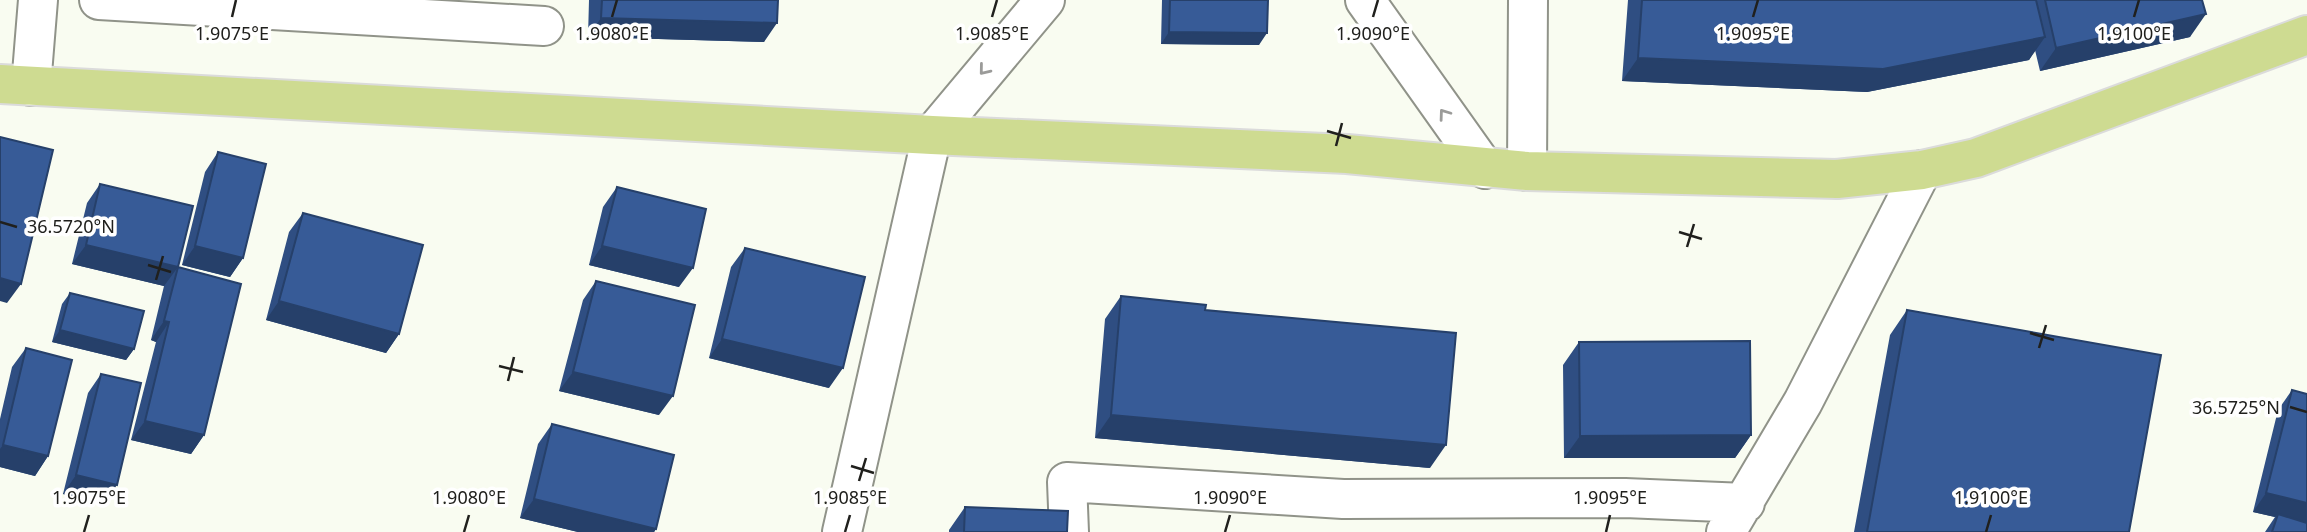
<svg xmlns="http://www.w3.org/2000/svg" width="2307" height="532" font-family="'Noto Sans',sans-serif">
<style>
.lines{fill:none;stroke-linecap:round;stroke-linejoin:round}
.minor-casing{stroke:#909389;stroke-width:42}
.major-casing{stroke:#dbdbdb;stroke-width:42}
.minor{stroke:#fff;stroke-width:38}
.major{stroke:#cedb91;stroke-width:38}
.wall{fill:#2f4e82}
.shaded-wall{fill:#26406a}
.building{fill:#375b97;stroke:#26406a;stroke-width:2}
.oneway{stroke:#9b9b99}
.ticks{fill:none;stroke:#20201d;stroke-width:2.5}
.ticks-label{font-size:18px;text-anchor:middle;fill:#20201d;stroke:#fff;stroke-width:7;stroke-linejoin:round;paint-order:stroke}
</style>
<rect width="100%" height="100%" fill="#f9fcf1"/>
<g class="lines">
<defs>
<path id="minor" d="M99,0L544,26
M1365,0L1485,169
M31,86L38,0
M1527,171L1528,0
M842,532L932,135L1045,0
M1069,532L1067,482L1343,499L1625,498L1745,503
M1726,532L1803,402L1922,170"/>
<path id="major" d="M0,84L932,135L1347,154L1527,171L1837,179L1922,170L1976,158L2307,35"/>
</defs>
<use href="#minor" class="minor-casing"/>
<use href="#major" class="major-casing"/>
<use href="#minor" class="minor"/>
<use href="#major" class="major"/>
</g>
<path class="wall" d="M589,0H778L764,42L588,37Z
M1162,0H1268L1259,45L1161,44Z
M1628,0H2202L2190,37L2040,71L2035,50L2029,60L1867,92L1622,81Z
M218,152L243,258L230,277L182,265L205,172Z
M100,184L178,267L204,435L191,454L131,440L156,342L151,340L164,286L72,264L87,203Z
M617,187L679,287L589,265L603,207Z
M303,213L399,334L386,353L266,320L289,232Z
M745,248L829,388L709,358L731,267Z
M596,281L659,415L559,391L583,300Z
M70,293L134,349L126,360L52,342L62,304Z
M1121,296L1205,310L1430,468L1095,438L1105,319Z
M1907,310L2129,532H1854L1890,335Z
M1579,342L1751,435L1735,458H1564L1563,365Z
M26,348L48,456L35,476L0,467V419L12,367Z
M101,374L103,504L63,494L88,393Z
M2292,390L2307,532H2265L2275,517L2253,512L2278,410Z
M552,424L656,529L654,532H578L520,518L538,444Z
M965,507L1067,532H949V530Z"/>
<path class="shaded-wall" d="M2206,14L2190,37L2040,71L2056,48Z
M601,18L777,23L764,42L588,37Z
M1169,32L1267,33L1259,45L1161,44Z
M2045,37L2029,60L1867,92L1622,81L1638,58Z
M86,245L178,267L164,286L72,264Z
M195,246L243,258L230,277L182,265Z
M602,246L693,268L679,287L589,265Z
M0,278L21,284L7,303L0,301Z
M279,301L399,334L386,353L266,320Z
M164,321L169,322L156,342L151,340Z
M60,330L134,349L126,360L52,342Z
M722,339L843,368L829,388L709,358Z
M573,372L673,396L659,415L559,391Z
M1111,415L1446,445L1430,468L1095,438Z
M145,421L204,435L191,454L131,440Z
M1751,435L1735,458H1564L1580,436Z
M3,445L48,456L35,476L0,467V449Z
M76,475L117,485L103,504L63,494Z
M2266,493L2307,503V526L2278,514L2275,517L2253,512Z
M534,499L656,529L654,532H578L520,518Z"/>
<path class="building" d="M602,0H778L777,23L601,18Z
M1170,0H1268L1267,33L1169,32Z
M1642,0H2036L2045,37L1883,69L1638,58Z
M2045,0H2202L2206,14L2056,48Z
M0,137L53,150L21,284L0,278Z
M218,152L266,164L243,258L195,246Z
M100,184L193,206L178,267L241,284L204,435L145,421L169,322L164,321L178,267L86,245Z
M617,187L706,209L693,268L602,246Z
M303,213L423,245L399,334L279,301Z
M745,248L865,277L843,368L722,339Z
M596,281L695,305L673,396L573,372Z
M70,293L144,311L134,349L60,330Z
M1121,296L1206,305L1205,310L1456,333L1446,445L1111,415Z
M1907,310L2161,355L2129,532H1867Z
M1750,341L1751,435L1580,436L1579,342Z
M26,348L72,360L48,456L3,445Z
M101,374L141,383L117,485L76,475Z
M2292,390L2307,394V503L2266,493Z
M552,424L674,455L656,529L534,499Z
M965,507L1068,511L1067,532H964Z
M2278,514L2307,523V532H2272Z"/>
<defs><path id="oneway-chevron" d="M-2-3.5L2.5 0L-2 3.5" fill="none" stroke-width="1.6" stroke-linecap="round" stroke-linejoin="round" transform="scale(1.75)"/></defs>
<g class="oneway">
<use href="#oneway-chevron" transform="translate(984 70) rotate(129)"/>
<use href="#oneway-chevron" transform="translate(1444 114) rotate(-126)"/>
</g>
<path class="ticks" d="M232,17L236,0M612,17L617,0M992,17L997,0M1373,17L1378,0M1753,17L1758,0M2134,17L2139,0M1327,131L1351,138M1336,146L1342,123M0,222L17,227M1679,232L1702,239M1687,247L1694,224M148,265L171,272M156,280L163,256M2030,333L2054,340M2039,348L2046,325M499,366L523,372M508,381L514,357M2290,407L2307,412M851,466L874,473M859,481L866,458M84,532L89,515M464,532L469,515M845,532L850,515M1225,532L1230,515M1606,532L1610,515M1986,532L1991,515"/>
<g class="ticks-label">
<text x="232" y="40">1.9075°E</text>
<text x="612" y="40">1.9080°E</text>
<text x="992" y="40">1.9085°E</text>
<text x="1373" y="40">1.9090°E</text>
<text x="1753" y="40">1.9095°E</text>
<text x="2134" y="40">1.9100°E</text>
<text x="71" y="233">36.5720°N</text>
<text x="2236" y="414">36.5725°N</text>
<text x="89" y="504">1.9075°E</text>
<text x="469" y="504">1.9080°E</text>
<text x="850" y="504">1.9085°E</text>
<text x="1230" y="504">1.9090°E</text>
<text x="1610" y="504">1.9095°E</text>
<text x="1991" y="504">1.9100°E</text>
</g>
</svg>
